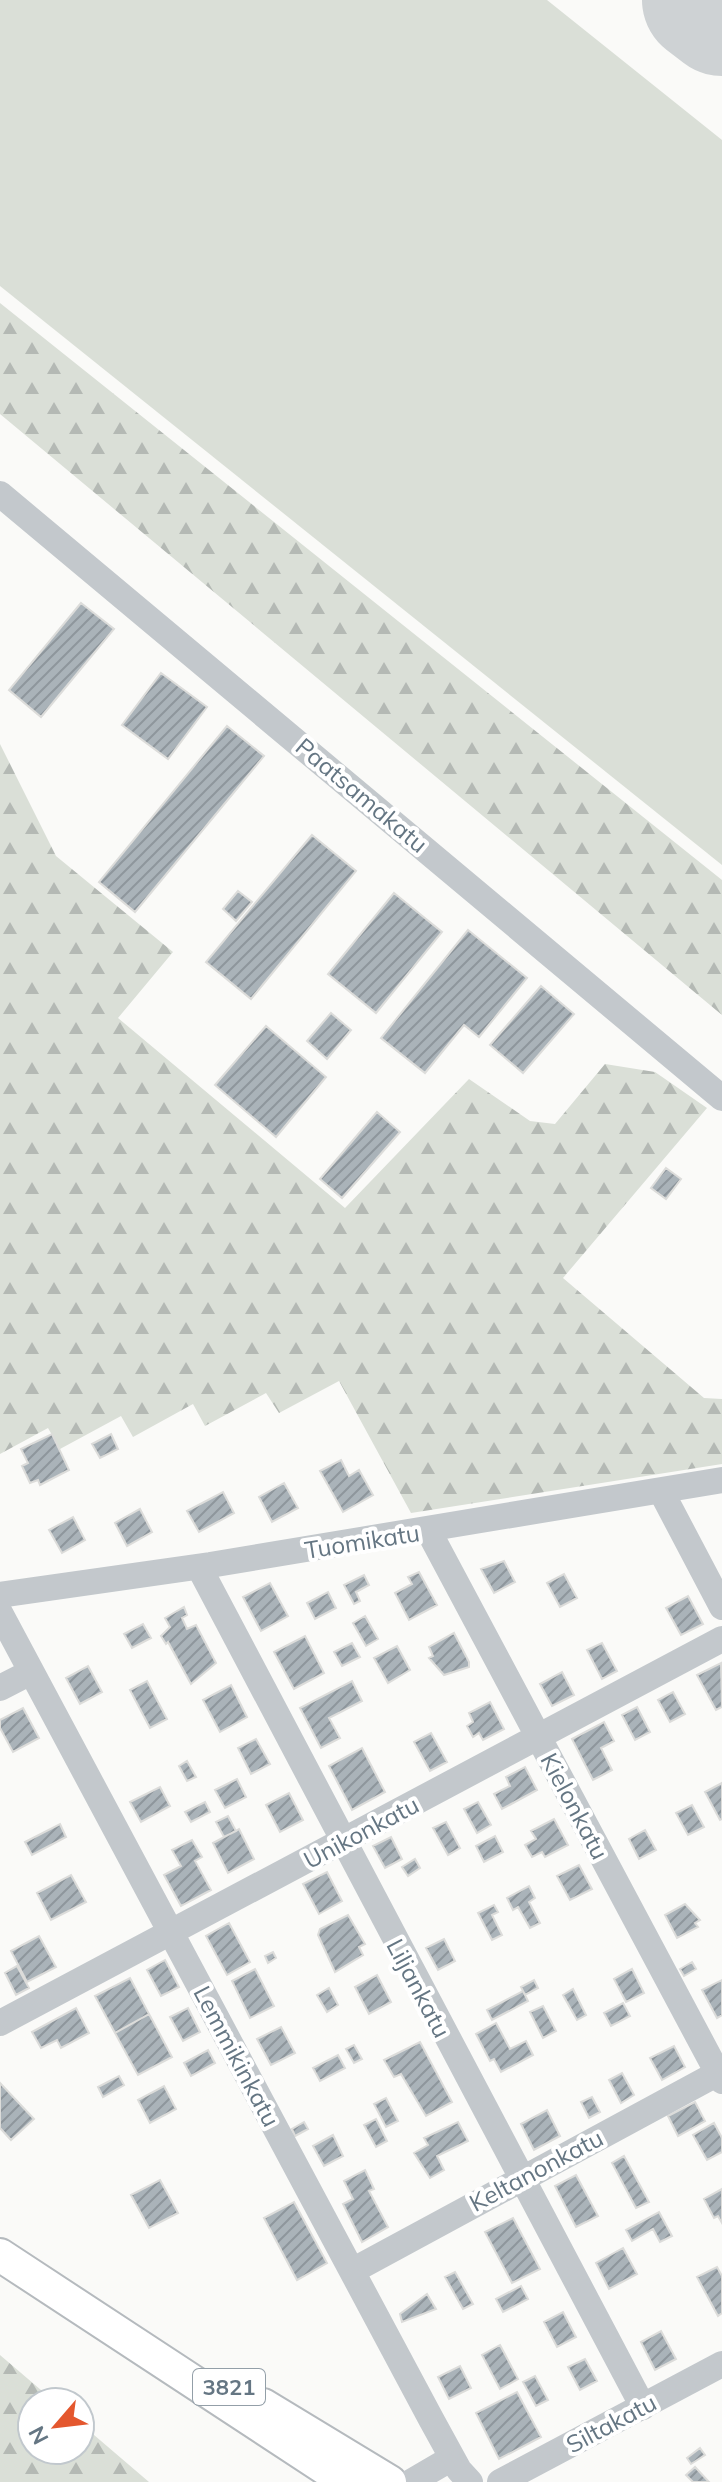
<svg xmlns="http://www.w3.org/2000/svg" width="722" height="2482" font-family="Mulish,sans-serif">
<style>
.grass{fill:#dadfd7}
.forest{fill:url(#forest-firs)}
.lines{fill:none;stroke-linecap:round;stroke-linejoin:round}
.runway{stroke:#ced2d4;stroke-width:126}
.building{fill:url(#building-hatch);stroke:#dcdcda;stroke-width:2}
.major-casing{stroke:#b5babe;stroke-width:36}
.minor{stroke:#c3c8cc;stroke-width:26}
.major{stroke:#fff;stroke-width:32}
.labels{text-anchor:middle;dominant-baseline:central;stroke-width:8;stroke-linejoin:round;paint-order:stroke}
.shield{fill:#fff;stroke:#939fa8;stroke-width:2}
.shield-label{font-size:22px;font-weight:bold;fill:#657683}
.street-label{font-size:24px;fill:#657683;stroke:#fff}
</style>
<defs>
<pattern id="forest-firs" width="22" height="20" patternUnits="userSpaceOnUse" patternTransform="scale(2)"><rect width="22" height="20" fill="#dadfd7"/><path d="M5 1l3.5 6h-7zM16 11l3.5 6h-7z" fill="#b4b9b4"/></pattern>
<pattern id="building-hatch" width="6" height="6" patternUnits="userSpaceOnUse" patternTransform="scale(2)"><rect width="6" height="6" fill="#aab3b9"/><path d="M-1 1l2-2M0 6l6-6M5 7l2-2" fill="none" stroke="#8e969c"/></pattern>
</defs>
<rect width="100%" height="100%" fill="#fafaf8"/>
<path class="grass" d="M0,0H547L722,140V865L0,286Z"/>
<path class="forest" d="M0,303L722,880V1015L0,414Z
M0,744L56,856L173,952L118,1018L345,1208L469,1079L530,1121L555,1124L605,1064L655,1072L707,1108L563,1278L704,1398L722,1399V1464L411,1513L339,1381L279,1413L266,1393L205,1426L193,1404L133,1437L121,1416L60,1449L48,1428L0,1454Z
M0,2355L55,2402H32V2450H80V2423L149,2482H0Z"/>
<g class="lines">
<path class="runway" d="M705,0L722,13"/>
</g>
<path class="building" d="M81,603L114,629L41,717L9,690Z
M161,673L207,707L168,759L122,725Z
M227,726L264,756L135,912L99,882Z
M312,835L356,871L251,999L206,962Z
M238,891L252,902L236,921L223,909Z
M394,893L442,932L376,1013L328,974Z
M468,930L527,978L479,1037L464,1025L425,1073L381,1038Z
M541,986L574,1014L523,1073L490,1045Z
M331,1013L351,1030L327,1059L307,1041Z
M266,1026L326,1077L276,1137L215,1085Z
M377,1112L400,1132L342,1198L320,1179Z
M666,1168L681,1179L666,1199L651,1188Z
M52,1434L69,1470L40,1485L38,1480L30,1483L22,1466L28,1463L21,1449Z
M111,1434L118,1449L100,1458L92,1444Z
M341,1460L349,1476L359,1470L373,1495L343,1512L320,1471Z
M284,1483L298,1508L272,1522L259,1497Z
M223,1492L234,1513L199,1532L187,1511Z
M140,1509L152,1532L127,1546L115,1523Z
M73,1517L85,1540L62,1553L49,1530Z
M504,1561L515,1582L494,1593L481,1569Z
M419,1572L437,1605L409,1620L395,1593L412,1584L408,1577Z
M564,1574L577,1598L560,1607L547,1583Z
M364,1575L369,1585L356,1592L360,1601L354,1604L344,1585Z
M270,1583L288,1616L261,1631L243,1597Z
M328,1592L336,1608L315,1619L307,1603Z
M688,1596L703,1624L681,1635L666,1608Z
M184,1607L187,1615L182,1618L187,1629L196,1625L216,1663L191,1684L168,1642L166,1644L161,1636L170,1627L165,1618Z
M365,1616L378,1639L366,1646L353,1623Z
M143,1624L151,1638L132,1648L124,1634Z
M454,1633L469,1662V1667L444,1675L429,1658L433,1656L429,1647Z
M305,1636L324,1673L294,1689L274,1652Z
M352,1643L360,1657L342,1666L334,1652Z
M602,1643L617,1671L602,1679L587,1650Z
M397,1646L410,1670L388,1683L374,1658Z
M721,1663L722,1707L716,1710L697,1675Z
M88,1666L102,1692L80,1704L66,1678Z
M562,1672L574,1695L552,1706L540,1684Z
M147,1681L167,1719L150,1728L130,1690Z
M352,1681L362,1701L329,1718L340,1738L321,1748L300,1708Z
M231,1685L247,1717L220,1732L203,1700Z
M673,1692L685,1714L670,1722L658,1700Z
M490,1702L504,1729L483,1740L479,1733L473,1737L467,1726L473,1722L469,1713Z
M637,1707L650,1732L635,1740L622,1715Z
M23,1708L39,1738L13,1752L0,1728V1720Z
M604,1722L614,1741L601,1748L612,1770L593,1780L572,1739Z
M431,1733L447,1762L430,1771L414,1742Z
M256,1739L270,1764L251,1774L238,1748Z
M362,1748L385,1792L352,1810L329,1766Z
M187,1761L196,1777L187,1781L179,1766Z
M525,1767L537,1790L502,1809L494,1794L510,1786L506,1777Z
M237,1779L246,1797L225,1808L215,1790Z
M722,1783V1819L720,1820L705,1792Z
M160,1787L170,1806L141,1822L130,1802Z
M289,1793L303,1820L280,1832L266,1805Z
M205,1802L210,1812L191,1822L185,1812Z
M478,1802L491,1825L477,1833L464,1809Z
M692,1805L704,1827L688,1835L676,1813Z
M228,1816L236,1831L224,1837L216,1822Z
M554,1819L568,1845L545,1857L542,1852L532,1857L525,1845L536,1839L531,1831Z
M446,1822L460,1848L448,1855L433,1828Z
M60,1824L66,1837L32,1855L25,1842Z
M239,1829L254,1859L228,1873L213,1843Z
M645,1830L656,1850L639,1859L629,1839Z
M495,1836L503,1852L484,1862L476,1846Z
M391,1837L402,1859L385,1868L373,1846Z
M192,1840L202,1857L195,1861L211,1890L181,1906L164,1875L181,1866L172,1850Z
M415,1859L420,1868L408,1876L402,1867Z
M579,1865L592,1889L570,1900L557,1876Z
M327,1872L342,1901L319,1914L303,1884Z
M71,1875L86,1902L51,1920L37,1893Z
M529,1886L535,1898L529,1902L540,1923L530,1928L518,1907L513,1910L507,1898Z
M685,1904L700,1920L695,1923L698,1927L677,1938L665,1915Z
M494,1905L498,1912L492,1915L502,1935L492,1940L478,1913Z
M348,1915L365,1944L359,1947L363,1955L335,1972L318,1935L320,1929Z
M229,1923L250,1962L227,1975L206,1936Z
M39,1936L56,1967L27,1982L11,1951Z
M444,1939L455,1961L438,1970L426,1948Z
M273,1952L276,1958L268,1963L265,1956Z
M165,1960L179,1987L161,1996L147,1970Z
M692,1962L696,1969L684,1976L680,1969Z
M17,1966L29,1988L16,1995L5,1973Z
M255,1969L274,2006L250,2018L232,1981Z
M632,1969L644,1993L626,2002L614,1979Z
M377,1975L391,2002L369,2014L355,1987Z
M130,1978L149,2014L115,2033L95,1996Z
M534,1980L538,1988L525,1995L521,1987Z
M722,1980V2015L717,2018L702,1990Z
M329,1988L338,2005L327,2012L317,1995Z
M573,1989L586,2015L577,2020L563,1995Z
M523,1991L528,2001L492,2020L487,2010Z
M623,2003L630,2016L611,2026L604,2013Z
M543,2006L556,2031L543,2038L530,2012Z
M76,2008L89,2033L61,2048L57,2040L41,2048L32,2032Z
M188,2008L200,2032L183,2041L170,2017Z
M149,2014L172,2057L138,2075L115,2033Z
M496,2023L510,2049L526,2041L533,2055L501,2072L494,2059L490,2061L476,2034Z
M281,2027L295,2053L271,2065L257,2039Z
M420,2042L452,2102L426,2116L401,2074L394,2077L384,2060Z
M354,2045L362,2059L354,2063L346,2049Z
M674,2046L685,2067L662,2080L650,2058Z
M208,2050L215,2063L191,2076L184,2063Z
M338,2055L345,2068L320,2081L313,2068Z
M622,2073L634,2095L621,2103L609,2080Z
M119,2076L124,2085L103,2097L98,2087Z
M0,2083L34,2119L11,2140L0,2128Z
M164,2086L176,2109L150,2123L138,2100Z
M592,2097L600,2112L589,2118L581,2102Z
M386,2098L398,2121L386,2127L374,2104Z
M695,2102L705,2121L678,2136L668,2116Z
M547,2110L560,2136L534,2150L521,2124Z
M376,2119L387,2141L376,2147L364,2125Z
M304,2122L308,2129L295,2136L292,2129Z
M458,2122L468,2141L437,2156L444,2170L430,2178L414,2153L428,2145L424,2138Z
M714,2123L722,2138V2152L707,2160L693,2135Z
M333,2135L343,2156L324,2166L313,2146Z
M624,2156L649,2202L636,2208L612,2163Z
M365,2170L374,2189L369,2191L388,2227L362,2242L343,2204L353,2199L344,2181Z
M576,2175L598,2216L576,2227L555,2186Z
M160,2180L178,2213L149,2228L131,2195Z
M722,2189V2223L718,2216L714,2218L704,2199Z
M294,2202L327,2263L297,2280L264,2218Z
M659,2212L672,2236L660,2242L653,2229L632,2241L626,2230Z
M513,2218L540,2269L512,2283L485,2232Z
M623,2248L637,2274L609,2289L596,2263Z
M717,2267L722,2276V2313L718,2316L697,2277Z
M455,2272L473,2304L463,2309L445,2277Z
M521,2286L528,2299L503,2312L496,2299Z
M427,2294L436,2309L402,2322L400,2314Z
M563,2312L576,2337L557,2347L544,2322Z
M661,2331L676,2359L655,2370L641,2342Z
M500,2345L518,2379L500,2389L482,2355Z
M585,2359L597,2381L580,2390L568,2367Z
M460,2366L471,2388L449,2399L438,2377Z
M535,2376L548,2400L536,2406L523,2382Z
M517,2392L541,2437L499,2459L476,2413Z
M700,2448L705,2455L691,2464L687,2458Z
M695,2467L709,2482H693L686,2475Z"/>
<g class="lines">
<defs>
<path id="major" d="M0,2255L346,2482
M263,2405L390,2482"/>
</defs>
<use href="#major" class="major-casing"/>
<path class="minor" d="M0,494L722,1098
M661,1491L722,1607
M428,1530L722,2081
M199,1567L643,2407
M0,1595L210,1565L722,1480
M0,1613L431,2419L459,2470L470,2482
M0,1688L31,1672
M0,2023L722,1639
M352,2271L722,2071
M411,2482L452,2458
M500,2482L722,2364"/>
<use href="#major" class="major"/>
</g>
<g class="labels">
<rect class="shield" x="193" y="2369" width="72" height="36" rx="6"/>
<g class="shield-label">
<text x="229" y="2387">3821</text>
</g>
<g class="street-label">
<text transform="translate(362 795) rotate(40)">Paatsamakatu</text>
<text transform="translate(362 1541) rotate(-9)">Tuomikatu</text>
<text transform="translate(575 1806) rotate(62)">Kielonkatu</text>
<text transform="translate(361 1832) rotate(-28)">Unikonkatu</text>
<text transform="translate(419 1988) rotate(62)">Liljankatu</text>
<text transform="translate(237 2056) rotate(62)">Lemmikinkatu</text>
<text transform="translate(536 2170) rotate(-28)">Keltanonkatu</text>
<text transform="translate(611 2423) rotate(-28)">Siltakatu</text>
</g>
</g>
<g transform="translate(56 2426) rotate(242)"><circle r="38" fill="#ffffff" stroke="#c1c8cd" stroke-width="2"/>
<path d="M0-6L14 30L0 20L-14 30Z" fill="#e4572e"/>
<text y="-12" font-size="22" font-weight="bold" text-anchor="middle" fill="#657683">N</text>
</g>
</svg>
